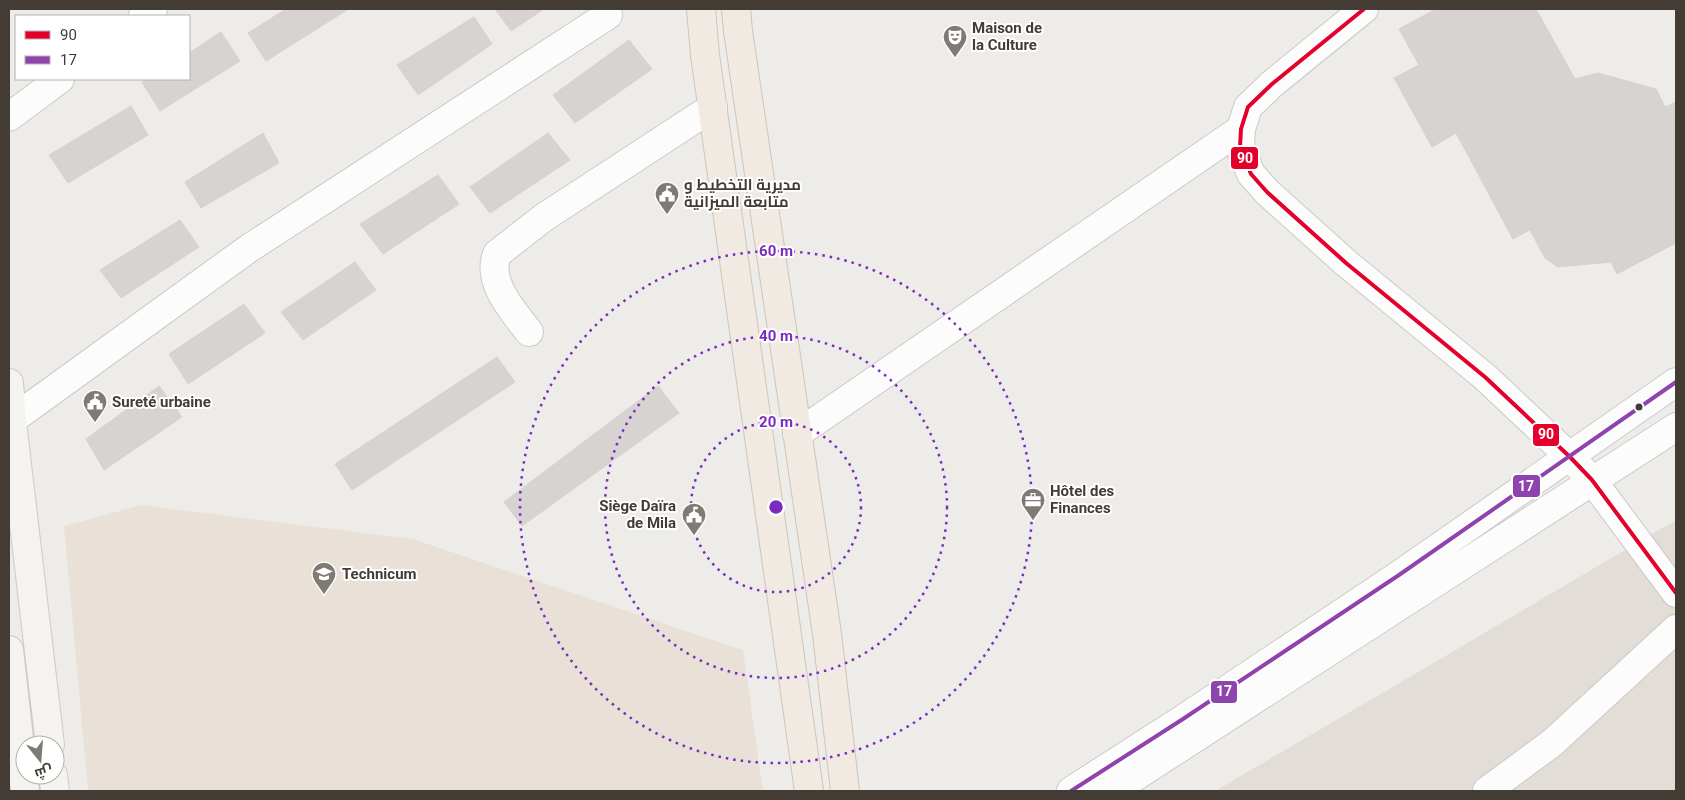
<svg xmlns="http://www.w3.org/2000/svg" width="1685" height="800" font-family="Roboto,Cairo,sans-serif">
<style>
.residential{fill:#e2ddd6}
.education{fill:#e9e1d8}
.building{fill:#d6d3d0;stroke:#d6d2cf}
.lines{fill:none;stroke-linecap:round;stroke-linejoin:round}
.street-casing{stroke:#ccc9c6;stroke-width:30}
.secondary-casing{stroke:#cec9c2;stroke-width:30}
.primary-casing{stroke:#cfc4b8;stroke-width:30}
.street{stroke:#fcfcfc;stroke-width:28}
.secondary{stroke:#f5f3ef;stroke-width:28}
.primary{stroke:#f0eae3;stroke-width:28}
.bus-1-casing{stroke:#fff;stroke-width:8}
.bus-2-casing{stroke:#fff;stroke-width:8}
.bus-1{stroke:#e4002b;stroke-width:4}
.bus-2{stroke:#8e44ad;stroke-width:4}
.ring{fill:none;stroke:#7b2cbf;stroke-width:2.5;stroke-dasharray:2.5 5}
.bus-dot{fill:#433c35;stroke:#fff;stroke-width:2}
.labels{text-anchor:middle;dominant-baseline:central;stroke-width:4;stroke-linejoin:round;paint-order:stroke}
.poi-label{font-size:15px;font-weight:bold;fill:#433c35;stroke:#fff;text-anchor:start}
.centre{fill:#7b2cbf;stroke:#fff;stroke-width:2.5}
.ring-label{font-size:15px;text-anchor:middle;font-weight:bold;fill:#7b2cbf;stroke:#fff;stroke-width:4;stroke-linejoin:round;paint-order:stroke}
.line-badge{stroke:#fff;stroke-width:2}
.badge-label{font-size:14px;text-anchor:middle;font-weight:bold;fill:#fff}
</style>
<rect width="100%" height="100%" fill="#eeece9"/>
<path class="residential" d="M1676,520V791H1215L1408,678Z"/>
<path class="education" d="M141,505L413,539L743,650L763,791H88L64,526Z"/>
<path class="building" d="M286,9H346L347,10L266,61L248,33Z
M495,9H544L511,31Z
M1436,9H1536L1575,79L1598,73L1656,89L1665,107L1676,102V243L1617,274L1611,262L1558,267L1545,258L1530,230L1513,239L1456,133L1432,147L1394,78L1419,65L1399,29Z
M474,17L492,44L418,95L397,65Z
M221,32L240,61L160,111L142,82L148,79H189V53Z
M629,40L652,69L575,123L553,95Z
M131,106L148,135L68,183L49,155Z
M263,133L279,163L201,208L185,182Z
M548,133L570,160L490,213L470,187Z
M438,175L459,204L383,254L360,224Z
M180,220L199,247L121,298L100,270Z
M355,262L376,290L303,340L281,312Z
M244,304L265,333L188,384L169,354Z
M497,357L515,382L352,490L335,464Z
M159,386L182,417L104,470L86,439Z
M658,386L679,413L522,526L504,502Z"/>
<g class="lines">
<defs>
<path id="street" d="M1364,9L1272,84L1248,107L1241,129L1240,147L1251,174L1267,192L1346,263L1485,377L1570,457L1592,480L1676,593
M143,16L153,9
M9,117L60,79
M529,332C513,311 486,282 497,254L543,218L713,107
M9,422L248,249L608,15
M797,434L1241,129
M1071,791L1183,719L1399,575L1676,382
M1113,791L1676,427
M1487,791L1552,743L1676,629"/>
<path id="secondary" d="M9,383L12,422L50,745
M9,650L25,791
M53,775L55,791"/>
<path id="primary" d="M701,9L705,55L809,791
M736,9L738,31L827,634L845,791"/>
</defs>
<use href="#street" class="street-casing"/>
<use href="#secondary" class="secondary-casing"/>
<use href="#primary" class="primary-casing"/>
<use href="#street" class="street"/>
<use href="#secondary" class="secondary"/>
<use href="#primary" class="primary"/>
<defs>
<path id="bus-1" d="M1364,9L1272,84L1248,107L1241,129L1240,147L1251,174L1267,192L1346,263L1485,377L1570,457L1592,480L1676,593"/>
<path id="bus-2" d="M1071,791L1183,719L1399,575L1676,382"/>
</defs>
<use href="#bus-1" class="bus-1-casing"/>
<use href="#bus-2" class="bus-2-casing"/>
<use href="#bus-1" class="bus-1"/>
<use href="#bus-2" class="bus-2"/>
</g>
<g class="ring">
<circle cx="776" cy="507" r="85"/>
<circle cx="776" cy="507" r="171"/>
<circle cx="776" cy="507" r="256"/>
</g>
<defs>
<symbol id="theatre-pin" viewBox="-11 -11 22 30"><path d="M0 17L-7.5 6A9.5 9.5 0 1 1 7.5 6Z" fill="#7f7a74" stroke="#fff"/><path d="M-5-5.5Q0-4 5-5.5V0Q5 5 0 6Q-5 5-5 0ZM-3.3-2.5H-1v1.5H-3.3ZM1-2.5H3.3v1.5H1ZM-2.8 1Q0 5.5 2.8 1Z" fill="#fff"/></symbol>
<symbol id="civic-pin" viewBox="-11 -11 22 30"><path d="M0 17L-7.5 6A9.5 9.5 0 1 1 7.5 6Z" fill="#7f7a74" stroke="#fff"/><path d="M-.6-6.5H3V-4.5H.6V-3L4-1V1h2V6H-6V1h2V-1L-.6-3ZM-1.2 2.5V6h2.4V2.5Z" fill="#fff"/></symbol>
<symbol id="office-pin" viewBox="-11 -11 22 30"><path d="M0 17L-7.5 6A9.5 9.5 0 1 1 7.5 6Z" fill="#7f7a74" stroke="#fff"/><path d="M-6-3h4V-5.5h4V-3h4V5H-6ZM-1-4.5V-3h2v-1.5ZM-6 0V1H6V0Z" fill="#fff"/></symbol>
<symbol id="school-pin" viewBox="-11 -11 22 30"><path d="M0 17L-7.5 6A9.5 9.5 0 1 1 7.5 6Z" fill="#7f7a74" stroke="#fff"/><path d="M0-5L7-2L0 1L-7-2ZM-4 1L0 2.5L4 1V4Q0 6-4 4Z" fill="#fff"/></symbol>
</defs>
<g fill-rule="evenodd">
<use href="#theatre-pin" x="941" y="23" width="28" height="38"/>
<use href="#civic-pin" x="653" y="180" width="28" height="38"/>
<use href="#civic-pin" x="81" y="388" width="28" height="38"/>
<use href="#office-pin" x="1019" y="486" width="28" height="38"/>
<use href="#civic-pin" x="680" y="501" width="28" height="38"/>
<use href="#school-pin" x="310" y="560" width="28" height="38"/>
</g>
<circle class="bus-dot" cx="1639" cy="407" r="4.5"/>
<g class="labels">
<g class="poi-label">
<text x="972" y="28">Maison de<tspan x="972" dy="17">la Culture</tspan></text>
<text x="684" y="185">مديرية التخطيط و<tspan x="684" dy="17">متابعة الميزانية</tspan></text>
<text x="112" y="402">Sureté urbaine</text>
<text x="1050" y="491">Hôtel des<tspan x="1050" dy="17">Finances</tspan></text>
<text x="676" y="506" text-anchor="end">Siège Daïra<tspan x="676" dy="17">de Mila</tspan></text>
<text x="342" y="574">Technicum</text>
</g>
</g>
<circle cx="776" cy="507" r="8" class="centre"/>
<g class="ring-label">
<text x="776" y="256">60 m</text>
<text x="776" y="341">40 m</text>
<text x="776" y="427">20 m</text>
</g>
<g class="line-badge">
<rect x="1230" y="146" width="29" height="24" rx="5" fill="#e4002b"/>
<rect x="1532" y="423" width="28" height="24" rx="5" fill="#e4002b"/>
<rect x="1512" y="474" width="29" height="24" rx="5" fill="#8e44ad"/>
<rect x="1210" y="680" width="28" height="24" rx="5" fill="#8e44ad"/>
</g>
<g class="badge-label">
<text x="1245" y="163">90</text>
<text x="1546" y="439">90</text>
<text x="1526" y="491">17</text>
<text x="1224" y="696">17</text>
</g>
<rect width="1685" height="800" fill="none" stroke="#433c35" stroke-width="20"/>
<rect x="15" y="15" width="175" height="65" fill="#ffffff" stroke="#b4b1ae"/>
<rect x="25" y="31" width="25" height="8" fill="#e4002b" stroke="#b4b1ae"/>
<text x="60" y="40" font-size="15" fill="#433c35">90</text>
<rect x="25" y="56" width="25" height="8" fill="#8e44ad" stroke="#b4b1ae"/>
<text x="60" y="65" font-size="15" fill="#433c35">17</text>
<g transform="translate(40 760) rotate(163)"><circle r="24" fill="#ffffff" stroke="#b4b1ae"/>
<path d="M0-4L9 19L0 12L-9 19Z" fill="#7f7a74"/>
<text y="-8" font-size="14" font-weight="bold" text-anchor="middle" fill="#433c35">ش</text>
</g>
</svg>
